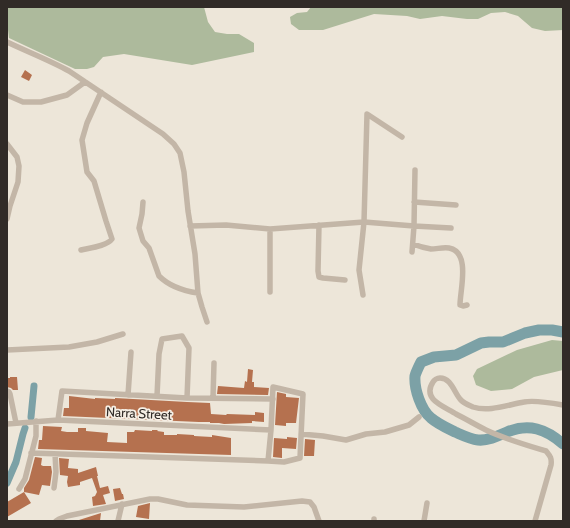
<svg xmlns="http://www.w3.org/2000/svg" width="570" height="528" font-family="Cabin,sans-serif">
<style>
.green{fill:#adba9c}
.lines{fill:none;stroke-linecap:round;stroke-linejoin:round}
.canal{stroke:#7ca1a6;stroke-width:7}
.river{stroke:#7ca1a6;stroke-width:11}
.building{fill:#b5714f}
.minor{stroke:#c3b6a7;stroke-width:5.5}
.labels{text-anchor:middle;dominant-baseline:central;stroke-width:3.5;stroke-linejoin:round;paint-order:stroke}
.street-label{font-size:13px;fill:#312b27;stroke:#f6efe5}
</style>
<rect width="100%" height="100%" fill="#ede6d9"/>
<path class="green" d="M7,7H204L208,22L215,32L227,34H239L254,43V52L192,65L124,54L103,57L94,67L87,69H75L9,38L7,22Z
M311,7H563V30L545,31L532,28L518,16L505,12L491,13L478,19H467L442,16L420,19L407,16L374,14L323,30H299L291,24L290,17L297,13L307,12Z
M552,340L563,341V370L534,377L512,389L491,391L476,385L473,376L477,369L517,350Z"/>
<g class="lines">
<path class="canal" d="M31,417L34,386
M7,483L16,462L23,434L25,428"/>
<path class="river" d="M563,332L552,330H539L525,333L503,342H489L481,343L456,355L434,357L421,362C419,366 416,372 415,376C414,389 421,410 431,418C438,424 447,428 455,432C462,435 470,439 478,440C488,441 498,436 507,432C529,423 546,429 563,444"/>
</g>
<path class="building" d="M25,70L32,75L29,81L21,77Z
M248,369L253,370L252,382H254V387L269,388L268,395L217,394L218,386L244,388L245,381L247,382Z
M10,377H17L18,390H13L11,388L7,387V378H10Z
M277,392L286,394V397L299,398L296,423H286V426L275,425Z
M69,396L95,399V398L115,399V398L187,402L210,403L211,414L226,415L227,414L255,415V412L264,413V422L252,421V423L224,424L219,423H210V422H199L63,416L64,408H69Z
M43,426L62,427L61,431L67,432H78V428H86V431L108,433L107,442L127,443V432H134L135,430L152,431V430H158L157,431L164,432V435H177V434L194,435V436L212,437V435L231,438V455L38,449L39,440H42Z
M287,437L297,438L296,449L282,448V458L273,457L274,438L287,439Z
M305,439L315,440L314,456H304Z
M35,457L42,458L41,465L43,466H51L52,472L50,486L42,485L39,495L24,492V488L29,480Z
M59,458L69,459L68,468L78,469V473L96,467L98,476H97L100,488L108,486L110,493L103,495L106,504L93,506L92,497L95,496L97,492L92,478L80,482V485L68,487L67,482L68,476L60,475Z
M120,488L122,494H123L124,499L115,501L113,489Z
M24,492L31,503L7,517V502Z
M150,503L149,519L136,517L138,506Z
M101,513L100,521H79V520Z"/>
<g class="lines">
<path class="minor" d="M7,42C28,52 49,60 69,71L163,134L174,144L180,153L184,172L188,211L195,254L198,293L202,307L207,322
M7,95L23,102H41L67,95L85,82
M7,144L17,157L19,166L18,182L10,206L7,219
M143,202L142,214L139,228L143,241L149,248L159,276C169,286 184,291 198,293
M414,202L456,205
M319,225L318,271L319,277L323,278L345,280
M190,226L226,225L270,229L364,222L414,226L415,170
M270,229V292
M413,244C418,246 425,248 431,249C437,249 443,247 449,248C471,252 460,290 460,305L463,306L467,305
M81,250C89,248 107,246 112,239L106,221L94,181L87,172L82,140L87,123L101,92
M412,252L414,226L451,228
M363,295L359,270L364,222L367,114L402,137
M7,350L69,347L97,342L123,334
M7,391L9,392L10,394L16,423
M128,395L131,352
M157,396L159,354L162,339L182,336L189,348L187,398
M213,398L214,363
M58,420L62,391L187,398L273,399
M7,424L58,420L271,430
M301,434L323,436L346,440L366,434L385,432L409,425L419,417
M31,453L268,461L284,462L300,458L303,394L273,387L271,430L268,461
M54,488L56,472L55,454
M19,489L25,479L36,436V421
M56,521L59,519L67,516L150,499H158L187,505L244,507L302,501L310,502L314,507L319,521
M118,521L122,504
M374,521V519
M424,521L427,503
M535,521L551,465C552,458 550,456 546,451C526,445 505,439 486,430C476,425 466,419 456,414C450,410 438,405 433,399C429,394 429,388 433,382C434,380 437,378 440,378C451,378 454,392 460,399C463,403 468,405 473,407C489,412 507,405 524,402C534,400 552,403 563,405"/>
</g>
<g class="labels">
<g class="street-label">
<text transform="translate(139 413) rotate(3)">Narra Street</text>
</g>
</g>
<rect width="570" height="528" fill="none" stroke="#312b27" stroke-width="16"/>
</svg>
